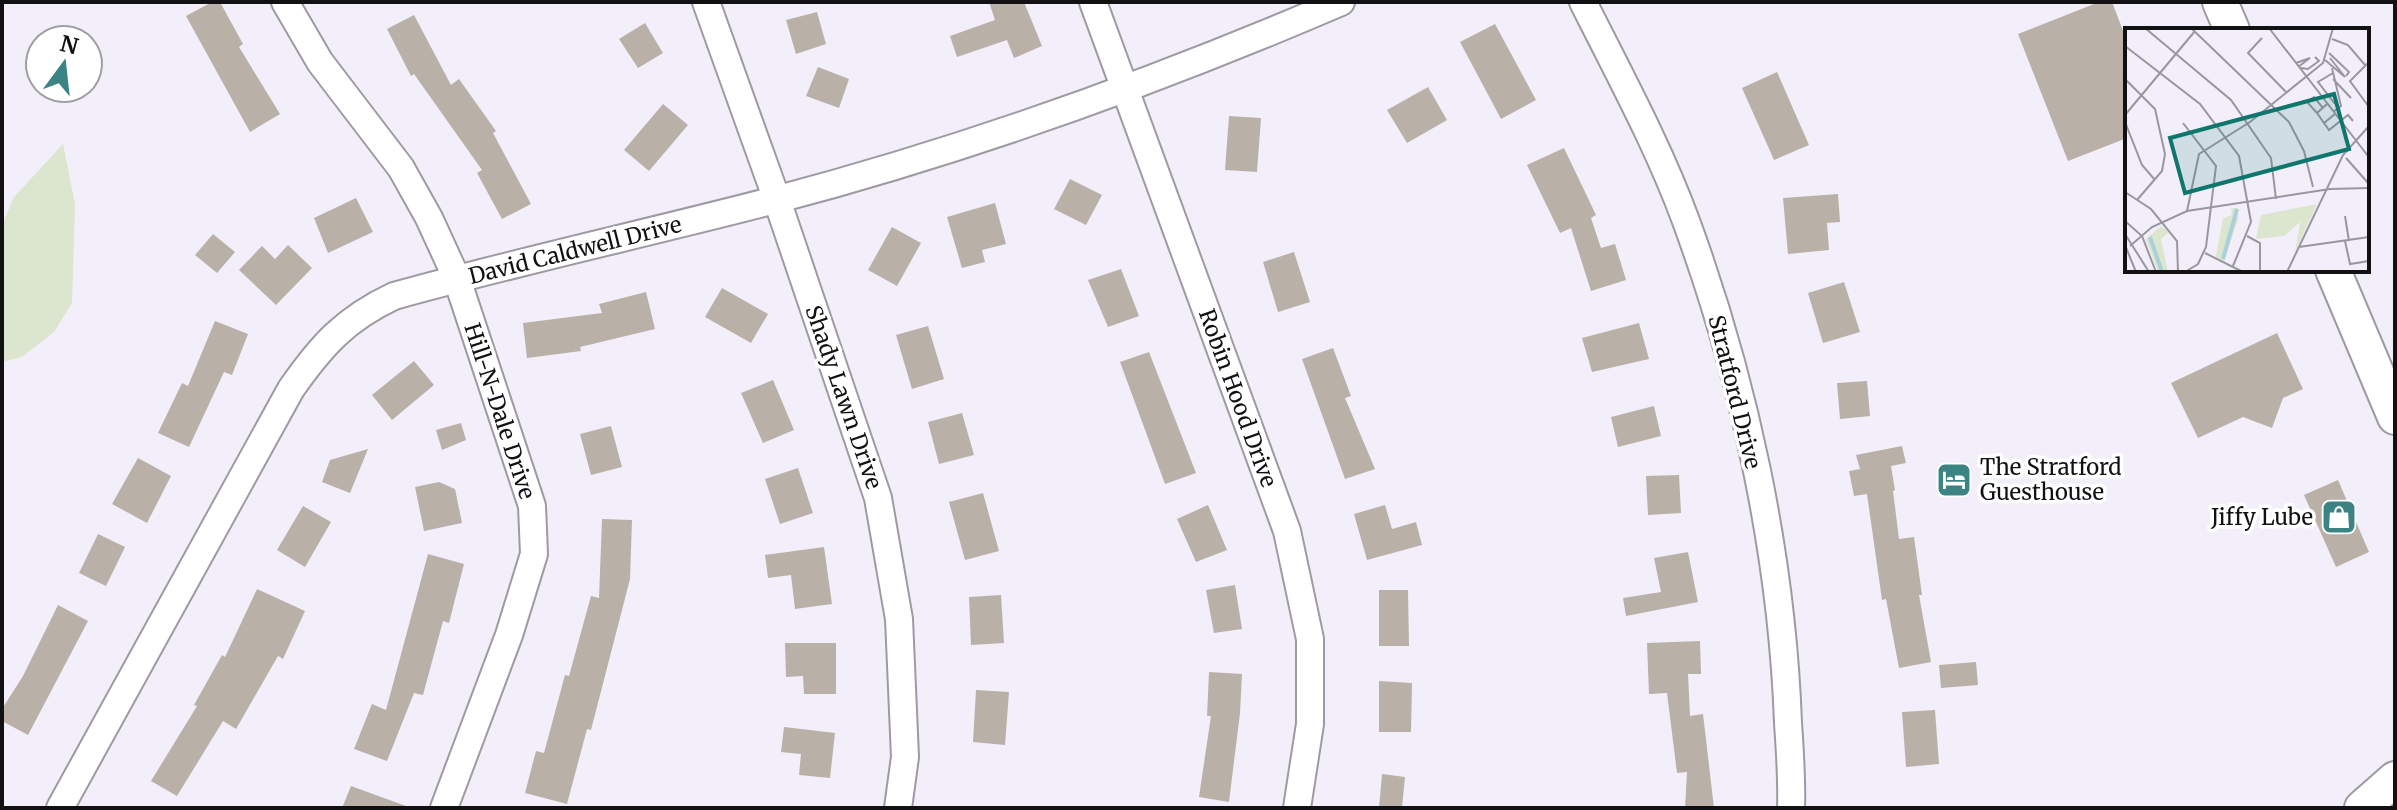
<svg xmlns="http://www.w3.org/2000/svg" width="2397" height="810" font-family="Merriweather,serif">
<style>
.green{fill:#dce5cd}
.building{fill:#b9b0a8}
.lines{fill:none;stroke-linecap:round;stroke-linejoin:round}
.minor-casing{stroke:#9e9aa4;stroke-width:30}
.major-casing{stroke:#9e9aa4;stroke-width:38}
.minor{stroke:#fff;stroke-width:26}
.major{stroke:#fff;stroke-width:34}
.labels{text-anchor:middle;dominant-baseline:central;stroke-width:7;stroke-linejoin:round;paint-order:stroke}
.street-label{font-size:22px;fill:#111013;stroke:#fff}
.poi-label{font-size:22px;fill:#111013;stroke:#fff;text-anchor:start}
.inset-river{fill:none;stroke:#aad1db;stroke-width:4}
.inset-road{fill:none;stroke:#99969e;stroke-width:2}
.view{fill:#0f766e;fill-opacity:0.15;stroke:#0f766e;stroke-width:4}
.inset-edge{fill:none;stroke:#111013;stroke-width:4}
</style>
<rect width="100%" height="100%" fill="#f3effa"/>
<path class="green" d="M63,144L75,204L72,303L54,332L22,357L2,362V225L14,197Z"/>
<path class="building" d="M212,2H220L243,44L239,47L280,114L250,132L186,16Z
M989,2H1024L1042,46L1014,58L1007,40L957,57L950,36L995,20Z
M2099,2H2112L2127,41V138L2068,161L2018,34Z
M817,12L826,44L796,54L786,20Z
M414,15L451,85L459,79L496,131L493,133L531,204L502,219L477,173L482,170L414,74L411,76L387,29Z
M645,23L663,53L638,68L619,39Z
M1495,24L1536,100L1501,119L1460,42Z
M818,67L849,79L839,108L806,96Z
M1777,72L1809,145L1774,160L1742,88Z
M1428,87L1447,120L1407,143L1387,110Z
M663,104L688,125L649,171L624,150Z
M1229,116L1261,118L1257,172L1225,170Z
M1564,148L1596,215L1591,218L1601,248L1615,244L1626,280L1591,291L1571,228L1560,233L1527,165Z
M1070,179L1102,195L1086,225L1054,209Z
M1838,194L1840,222L1827,223L1829,250L1788,254L1783,198Z
M356,198L373,232L328,253L314,218Z
M995,203L1006,244L982,250L985,262L962,268L947,217Z
M892,227L921,243L897,286L868,270Z
M213,234L235,252L217,273L195,255Z
M288,245L312,268L276,305L239,270L262,246L275,259Z
M1294,252L1310,302L1278,312L1263,262Z
M1121,269L1139,316L1108,327L1088,280Z
M1844,282L1860,332L1823,343L1808,293Z
M722,288L768,314L751,343L705,317Z
M646,292L655,329L580,347L581,351L527,358L523,323L602,313L599,304Z
M215,321L248,334L232,375L224,372L189,447L158,433L182,383L188,386Z
M1639,323L1649,359L1592,372L1582,338Z
M928,326L944,379L912,389L896,335Z
M2277,333L2303,389L2283,398L2272,428L2243,417L2198,438L2171,383Z
M1333,348L1351,396L1345,398L1375,469L1345,479L1302,359Z
M1149,352L1196,473L1165,484L1120,362Z
M414,361L434,385L392,420L372,395Z
M773,380L794,430L763,443L741,393Z
M1867,381L1870,416L1840,419L1837,383Z
M1654,406L1661,436L1618,447L1611,417Z
M962,413L974,455L939,464L928,422Z
M461,423L466,440L442,450L436,430Z
M611,426L622,467L591,475L580,434Z
M1902,446L1906,463L1891,466L1895,490L1893,491L1899,539L1914,537L1922,595H1919L1931,662L1899,668L1886,599L1882,600L1867,494L1854,496L1849,471L1860,469L1856,455Z
M368,449L350,493L322,482L330,460Z
M138,458L171,476L147,523L112,504Z
M798,468L813,513L780,524L765,479Z
M1679,475L1681,513L1648,515L1646,476Z
M2338,480L2369,552L2336,567L2304,495Z
M439,482L455,489L462,523L424,531L415,487Z
M983,493L999,551L965,560L949,502Z
M1208,505L1227,550L1196,562L1177,519Z
M1385,505L1392,529L1416,522L1422,545L1367,560L1354,514Z
M303,506L331,522L305,567L277,550Z
M602,519L632,520L630,579L591,730L587,729L567,804L525,793L536,751L544,753L565,675L569,676L591,596L599,598Z
M98,534L125,547L106,586L79,573Z
M824,547L832,604L795,609L791,575L768,578L765,555Z
M1688,552L1698,602L1626,616L1623,598L1661,592L1654,558Z
M428,554L464,564L449,623L443,621L423,695L414,693L387,761L354,749L372,704L386,710Z
M1235,585L1242,629L1214,633L1206,590Z
M257,589L305,611L283,659L278,656L236,729L223,721L177,796L151,781L197,706L194,705L222,655L225,657Z
M1379,590H1408L1409,646H1379Z
M1001,595L1004,643L971,645L969,597Z
M58,605L88,621L28,735L2,721V709L23,676Z
M1700,641L1701,674H1688L1690,716L1703,714L1714,808H1685L1687,772L1677,773L1667,693L1649,694L1647,643Z
M785,643H836V694H804L803,676L786,677Z
M1976,662L1978,685L1941,688L1939,665Z
M1209,672L1242,674L1240,713L1229,802L1199,797L1211,716H1207Z
M1379,681L1412,683L1411,732H1379Z
M976,690L1009,692L1005,745L973,742Z
M1935,710L1939,764L1906,767L1902,712Z
M784,727L835,733L830,778L799,775L801,754L781,752Z
M1382,774L1405,777L1402,808H1379Z
M351,786L406,806L405,808H342Z"/>
<g class="lines">
<defs>
<path id="minor" d="M285,2L320,62L401,168L429,218L457,279L532,506L534,554L509,635L444,808
M706,2L777,200L878,498L899,619L905,757L898,808
M1093,2L1287,531L1310,639V724L1297,808
M1583,2C1619,74 1658,145 1686,221C1744,379 1782,555 1788,723C1790,751 1792,780 1791,808
M60,808L291,389C321,346 345,319 394,296C520,261 648,233 775,200C969,149 1157,81 1341,2"/>
<path id="major" d="M2220,2L2232,30
M2333,270L2395,417
M2362,808L2395,779"/>
</defs>
<use href="#minor" class="minor-casing"/>
<use href="#major" class="major-casing"/>
<use href="#minor" class="minor"/>
<use href="#major" class="major"/>
</g>
<defs>
<symbol id="hotel-square" viewBox="-11 -11 22 22"><rect x="-9" y="-9" width="18" height="18" rx="4" fill="#3c8483" stroke="#fff"/><path d="M-6-4.5h1.5V1H6V5H4.5V3h-9V5H-6ZM-4 0a1.8 1.8 0 1 1 3.6 0ZM.5 0V-2.5h3Q6-2.5 6 0Z" fill="#fff"/></symbol>
<symbol id="shop-square" viewBox="-11 -11 22 22"><rect x="-9" y="-9" width="18" height="18" rx="4" fill="#3c8483" stroke="#fff"/><path d="M-5-2.5h2.3a2.7 3.5 0 0 1 5.4 0H5L5.5 6h-11ZM-1.5-2.5h3a1.5 2.3 0 0 0-3 0Z" fill="#fff"/></symbol>
</defs>
<g fill-rule="evenodd">
<use href="#hotel-square" x="1934" y="460" width="40" height="40"/>
<use href="#shop-square" x="2319" y="497" width="40" height="40"/>
</g>
<g class="labels">
<g class="street-label">
<text transform="translate(575 250) rotate(-14)">David Caldwell Drive</text>
<text transform="translate(1735 392) rotate(76)">Stratford Drive</text>
<text transform="translate(844 397) rotate(71)">Shady Lawn Drive</text>
<text transform="translate(1238 398) rotate(70)">Robin Hood Drive</text>
<text transform="translate(500 411) rotate(72)">Hill-N-Dale Drive</text>
</g>
<g class="poi-label">
<text x="1980" y="467">The Stratford<tspan x="1980" dy="25">Guesthouse</tspan></text>
<text x="2313" y="517" text-anchor="end">Jiffy Lube</text>
</g>
</g>
<g transform="translate(2125 28)">
<rect width="244" height="244" fill="#f3effa"/>
<path d="M192,176L170,224L175,194L159,208L131,211L136,187ZM106,180H113V192L99,233L91,229L98,190L107,187ZM36,198L44,204L36,211L43,244H33L21,211Z" fill="#dce5cd"/>
<path class="inset-river" d="M25,209L37,244M98,231L112,181"/>
<path class="inset-road" d="M20,0L106,72L146,130L151,171M66,0L164,94L179,123L188,159M144,0L243,128M137,10L123,25L162,65M207,11L223,17L240,37M0,18L75,76L114,128L126,194L108,238M204,25L224,44L221,48M200,32L220,49L205,30M244,34L225,53L244,79M171,35L185,30L173,39M176,40L183,41L194,33L190,29M207,40L216,78L208,84M208,45L193,54L210,76M0,51L30,81L40,126L37,143L12,172M208,51L226,70M202,76L192,85L199,95L210,86M192,85L182,74L189,69L198,80M0,87L70,3M0,94L17,137L30,152M58,95L91,138L81,219L73,236L60,244M199,95L204,102L223,87L228,93M221,130L244,156M205,161L244,160M0,164L26,181L52,213L53,244M62,183L74,126L125,94L198,35L208,0M220,188L224,213M0,193L17,208L31,244M0,206L24,244M122,208L135,215V244M220,213L225,236L244,233M0,217L11,244M5,218L27,199L62,183L205,161M174,219L244,209M80,225L118,244M162,244L218,127L244,98"/>
<path class="view" d="M209,66L224,121L60,165L45,110Z"/>
<rect width="244" height="244" class="inset-edge"/>
</g>
<rect width="2397" height="810" fill="none" stroke="#111013" stroke-width="8"/>
<g transform="translate(64 64) rotate(15)"><circle r="38" fill="#ffffff" stroke="#a09fa1" stroke-width="2"/>
<path d="M0-6L14 30L0 20L-14 30Z" fill="#3c8483"/>
<text y="-12" font-size="22" font-weight="bold" text-anchor="middle" fill="#111013">N</text>
</g>
</svg>
